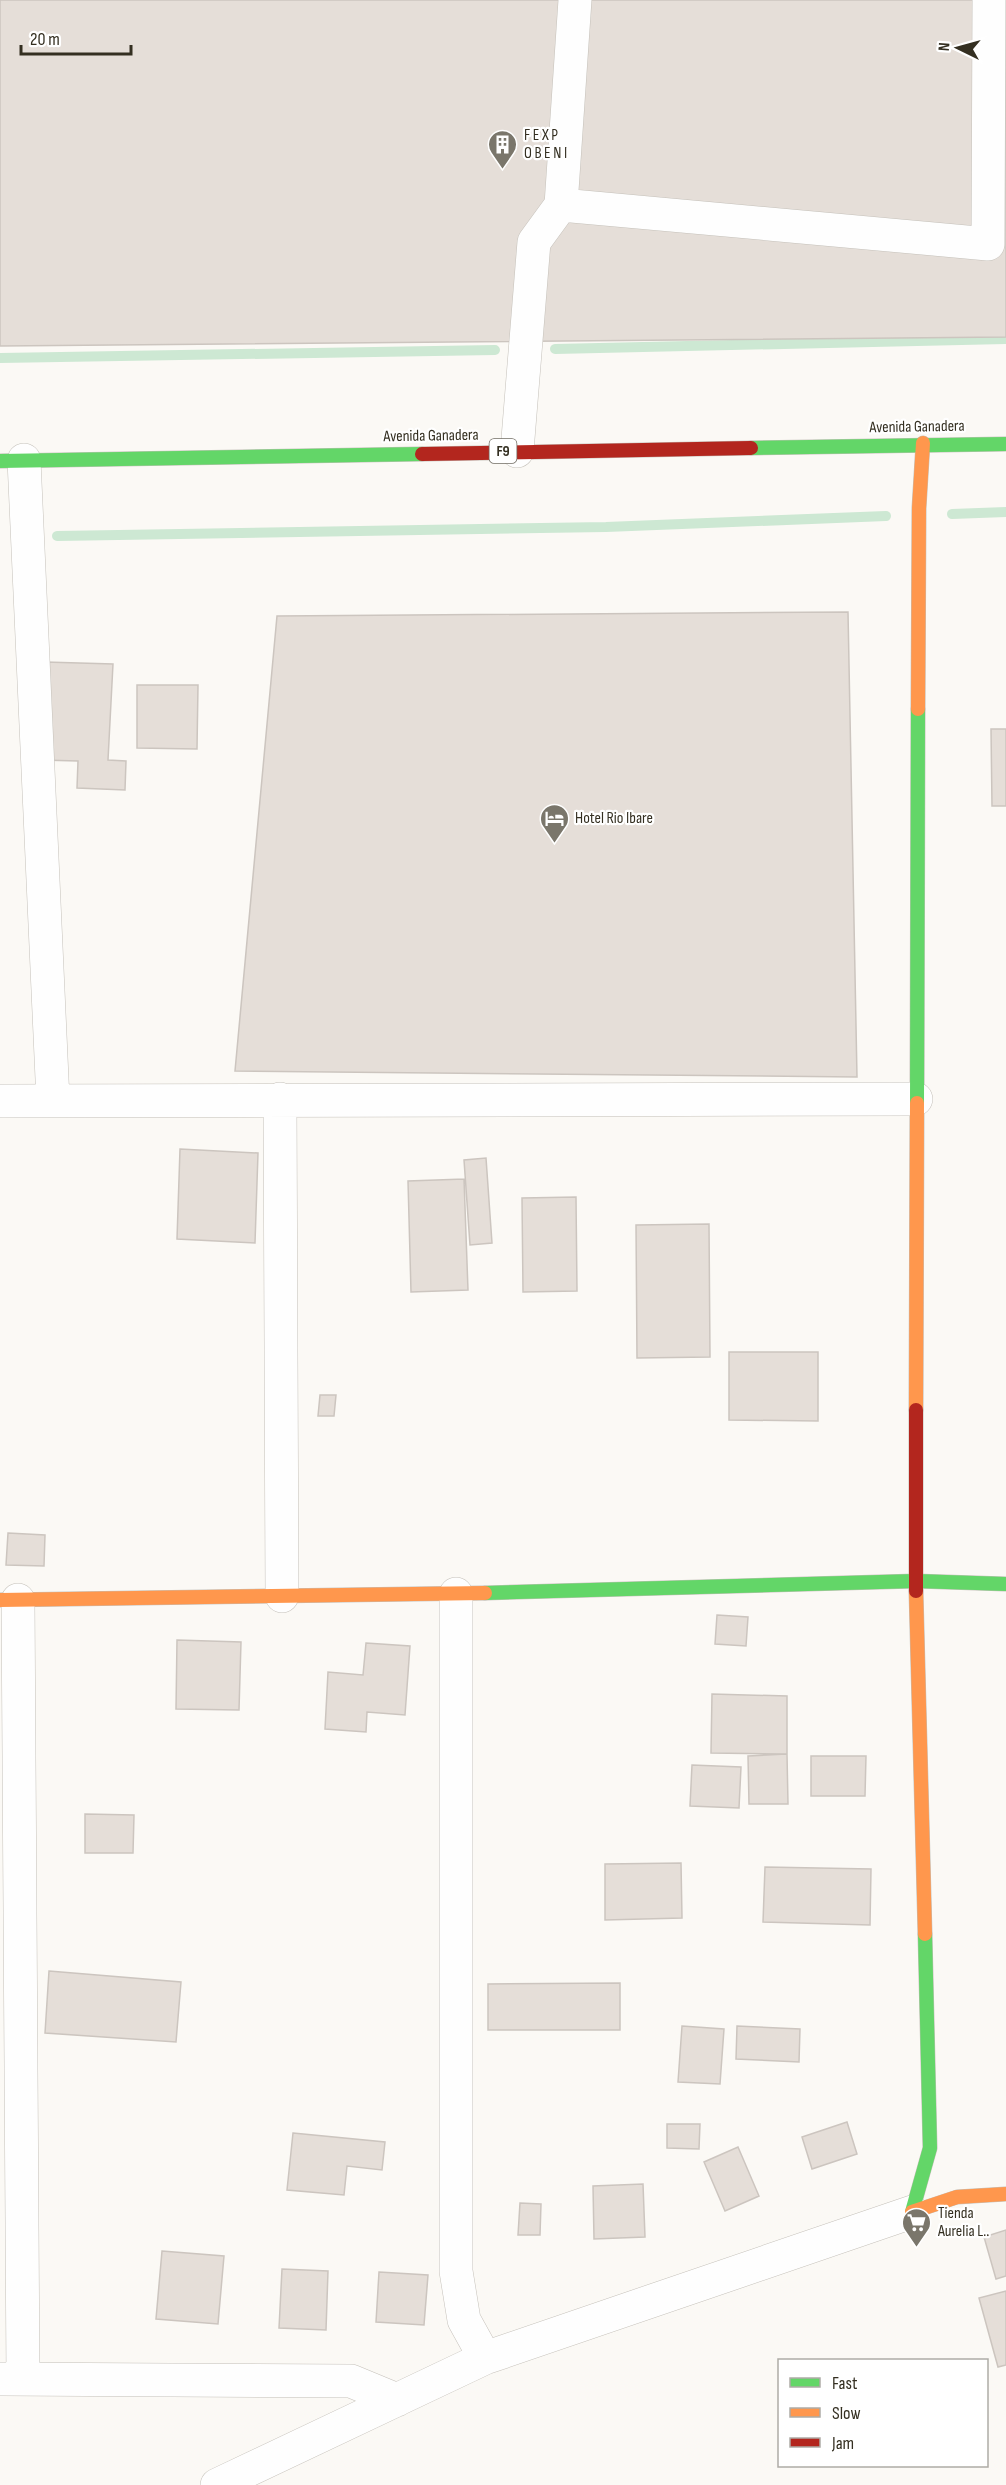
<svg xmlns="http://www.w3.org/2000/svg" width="1006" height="2485" font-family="'Sofia Sans Condensed',sans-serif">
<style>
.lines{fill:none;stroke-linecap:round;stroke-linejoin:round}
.stream{stroke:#cde8d3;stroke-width:10}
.building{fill:#e5ded8;stroke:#ccc5bf;stroke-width:1.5}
.street-casing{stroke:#c5c1ba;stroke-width:34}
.fast-casing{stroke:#c5c1ba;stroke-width:15}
.slow-casing{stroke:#c5c1ba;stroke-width:15}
.jam-casing{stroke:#c5c1ba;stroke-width:15}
.street{stroke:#fefefe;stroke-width:33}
.fast{stroke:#63d668;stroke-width:14}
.slow{stroke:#ff974d;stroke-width:14}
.jam{stroke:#b3261e;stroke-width:14}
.labels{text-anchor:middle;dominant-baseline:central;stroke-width:4.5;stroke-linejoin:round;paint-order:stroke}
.shield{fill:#fff;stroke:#716d64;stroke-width:1.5}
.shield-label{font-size:15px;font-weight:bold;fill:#342f21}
.poi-label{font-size:16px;fill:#342f21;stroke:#fff;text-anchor:start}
.street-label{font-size:16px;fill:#342f21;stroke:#fff}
</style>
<rect width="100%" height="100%" fill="#fbf9f5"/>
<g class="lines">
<path class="stream" d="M555,349L1006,339
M0,358L495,350
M952,514L1006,512
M57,536L606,527L886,516"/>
</g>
<path class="building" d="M0,0H1006V337L0,346Z
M848,612L857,1077L235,1071L277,616Z
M45,662L113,664L108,760L126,761L125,790L77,788L78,761L41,760Z
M137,685H198L197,749L137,748Z
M991,729H1006V806H992Z
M180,1149L258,1153L255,1243L177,1239Z
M486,1158L492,1243L470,1245L464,1160Z
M464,1179L468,1290L411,1292L408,1181Z
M576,1197L577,1291L523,1292L522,1198Z
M709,1224L710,1357L637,1358L636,1225Z
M729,1352H818V1421L729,1420Z
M320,1395H336L334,1416H318Z
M8,1533L45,1535L44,1566L6,1565Z
M717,1615L748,1617L746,1646L715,1644Z
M177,1640L241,1642L239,1710L176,1709Z
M366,1643L410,1646L405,1715L367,1712L366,1732L325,1729L328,1672L363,1675Z
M712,1694L787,1696V1754L711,1753Z
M787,1754L788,1804H749L748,1756Z
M811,1756H866L865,1796H811Z
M692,1765L741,1767L739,1808L690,1806Z
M85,1814L134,1815L133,1853H85Z
M681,1863L682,1918L605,1920V1864Z
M765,1867L871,1869L870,1925L763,1922Z
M49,1971L181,1982L176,2042L45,2033Z
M620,1983V2030H488V1984Z
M682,2026L724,2029L720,2084L678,2082Z
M737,2026L800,2029L799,2062L736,2059Z
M847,2122L857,2154L812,2169L802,2137Z
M667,2124H700L699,2149L667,2148Z
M293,2133L385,2142L382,2170L347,2166L344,2195L287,2190Z
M738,2147L759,2196L725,2211L704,2162Z
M643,2184L645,2237L594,2239L593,2186Z
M520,2203L541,2204L540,2235H518Z
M1006,2230V2276L996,2279L984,2237Z
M162,2251L224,2256L218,2324L156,2319Z
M282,2269L328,2271L326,2330L279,2328Z
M379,2272L428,2275L424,2325L376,2322Z
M1006,2291V2365L998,2367L979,2298Z"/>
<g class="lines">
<defs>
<path id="street" d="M561,205L988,244L989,0
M517,451L534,242L561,205L575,0
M24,460L53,1101
M280,1099L282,1596
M0,1101L916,1099
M456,1594V2271L464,2320L485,2358
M18,1600L23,2379
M2,2379L351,2381L397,2400
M217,2485L485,2358L912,2212"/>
<path id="fast" d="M751,448L1006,444
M0,461L422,454
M917,1103L918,709
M485,1593L916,1581L1006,1584
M912,2212L930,2148L925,1934"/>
<path id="slow" d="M918,709L919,508L923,443
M916,1410L917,1103
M916,1591L925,1934
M0,1600L485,1593
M912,2212L957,2197L1006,2194"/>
<path id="jam" d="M422,454L751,448
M916,1591V1410"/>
</defs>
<use href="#street" class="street-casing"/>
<use href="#fast" class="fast-casing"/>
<use href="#slow" class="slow-casing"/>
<use href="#jam" class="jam-casing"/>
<use href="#street" class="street"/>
<use href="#fast" class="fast"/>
<use href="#slow" class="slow"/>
<use href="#jam" class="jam"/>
</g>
<defs>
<symbol id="building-pin" viewBox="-11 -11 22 30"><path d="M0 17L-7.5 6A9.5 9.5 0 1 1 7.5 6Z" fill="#7a766b" stroke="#fff"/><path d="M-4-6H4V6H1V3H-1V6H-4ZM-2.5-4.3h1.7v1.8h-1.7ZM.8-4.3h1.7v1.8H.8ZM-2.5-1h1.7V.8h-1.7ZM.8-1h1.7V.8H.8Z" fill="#fff"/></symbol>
<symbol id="hotel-pin" viewBox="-11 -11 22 30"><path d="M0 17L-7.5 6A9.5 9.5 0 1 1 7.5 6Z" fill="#7a766b" stroke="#fff"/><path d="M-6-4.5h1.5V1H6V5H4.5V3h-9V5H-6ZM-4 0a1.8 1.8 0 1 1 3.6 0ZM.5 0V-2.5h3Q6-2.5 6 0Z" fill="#fff"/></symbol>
<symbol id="supermarket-pin" viewBox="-11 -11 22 30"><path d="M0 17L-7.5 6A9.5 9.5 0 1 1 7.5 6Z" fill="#7a766b" stroke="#fff"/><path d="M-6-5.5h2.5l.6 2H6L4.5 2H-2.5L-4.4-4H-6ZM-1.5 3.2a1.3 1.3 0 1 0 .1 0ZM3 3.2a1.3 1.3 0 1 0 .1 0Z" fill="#fff"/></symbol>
</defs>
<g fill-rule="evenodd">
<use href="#building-pin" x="486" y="128" width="33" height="45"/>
<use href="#hotel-pin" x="538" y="802" width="33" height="45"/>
<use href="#supermarket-pin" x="900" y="2206" width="33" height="45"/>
</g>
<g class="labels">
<rect class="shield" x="489.5" y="439" width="27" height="24" rx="4.5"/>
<g class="shield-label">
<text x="503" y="451">F9</text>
</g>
<g class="poi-label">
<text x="524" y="135">F E X P<tspan x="524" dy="18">O B E N I</tspan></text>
<text x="575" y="818">Hotel Rio Ibare</text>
<text x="938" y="2213">Tienda<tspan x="938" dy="18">Aurelia L..</tspan></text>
</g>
<g class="street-label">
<text transform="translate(917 427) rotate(-1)">Avenida Ganadera</text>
<text transform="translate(431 436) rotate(-1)">Avenida Ganadera</text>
</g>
</g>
<rect x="778" y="2359" width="210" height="108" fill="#ffffff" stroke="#aeaca6" stroke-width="1.5"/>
<rect x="790" y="2378" width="30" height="9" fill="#63d668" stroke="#aeaca6" stroke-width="1.5"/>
<text x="832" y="2389" font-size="18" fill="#342f21">Fast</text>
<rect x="790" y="2408" width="30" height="9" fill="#ff974d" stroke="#aeaca6" stroke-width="1.5"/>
<text x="832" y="2419" font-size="18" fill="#342f21">Slow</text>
<rect x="790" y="2438" width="30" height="9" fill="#b3261e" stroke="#aeaca6" stroke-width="1.5"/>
<text x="832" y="2449" font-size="18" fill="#342f21">Jam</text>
<g transform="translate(958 48) rotate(275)" stroke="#ffffff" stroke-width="4.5" paint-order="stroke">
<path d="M0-4.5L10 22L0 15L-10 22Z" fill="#342f21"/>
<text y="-9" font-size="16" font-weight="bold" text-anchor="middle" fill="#342f21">N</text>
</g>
<path d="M21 45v9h110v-9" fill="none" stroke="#342f21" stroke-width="3"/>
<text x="30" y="45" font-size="18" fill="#342f21" stroke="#ffffff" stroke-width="4.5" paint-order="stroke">20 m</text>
</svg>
